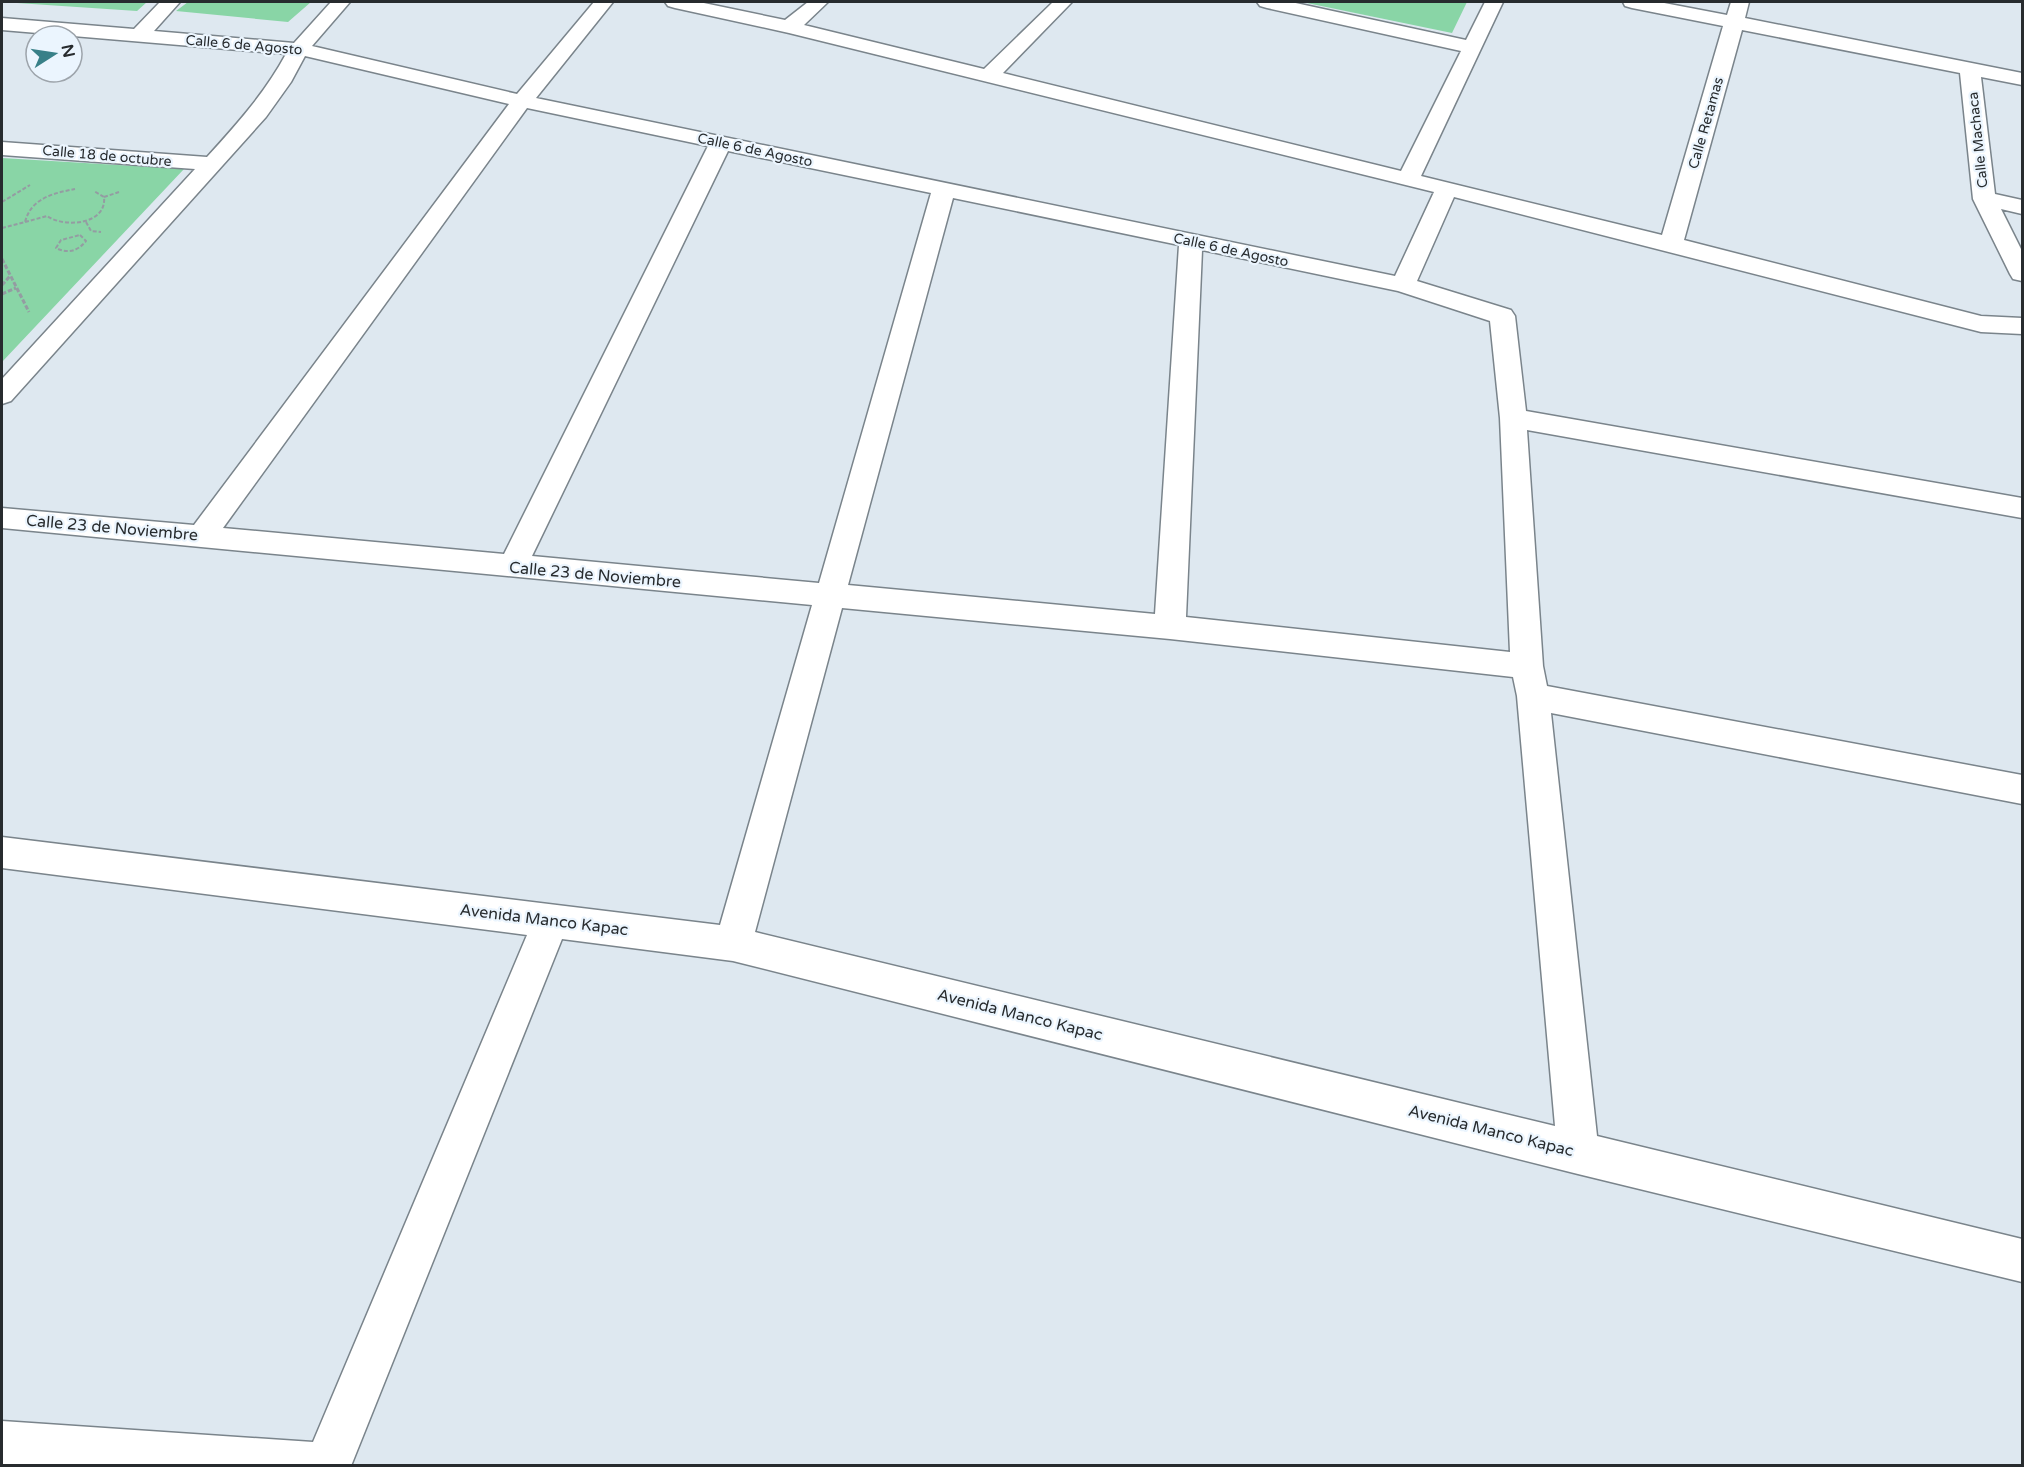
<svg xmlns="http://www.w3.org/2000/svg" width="2024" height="1467" font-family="'Varela Round',sans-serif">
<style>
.green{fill:#89d5a6}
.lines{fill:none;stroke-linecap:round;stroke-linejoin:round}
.minor-casing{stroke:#7a848b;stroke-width:3}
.path-far1{stroke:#949ca2;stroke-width:2;stroke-dasharray:4 2;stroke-linecap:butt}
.path{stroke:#949ca2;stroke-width:3;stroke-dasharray:4.5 2;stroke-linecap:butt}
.minor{fill:#fff;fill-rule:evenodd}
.labels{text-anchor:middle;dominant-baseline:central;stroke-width:4.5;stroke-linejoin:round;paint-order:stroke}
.far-street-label{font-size:14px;fill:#272b2e;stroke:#ebf5fe}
.street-label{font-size:16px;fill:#272b2e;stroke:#ebf5fe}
</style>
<rect width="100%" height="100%" fill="#dee8f0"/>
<path class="green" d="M2,2H147L137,11Z
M188,2H311L288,22L176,11Z
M1302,2H1467L1452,33Z
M2,158L184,169L2,362Z"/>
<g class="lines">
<defs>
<path id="minor" d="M160,2H180L154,31L294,43L331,2H350L312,46L517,94L594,2H613L536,98L1395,276L1434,192L789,33L675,8L668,6L665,2H699L785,20L808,2H828L804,25L984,69L1053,2H1072L1003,73L1401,171L1461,51L1267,8L1260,6L1257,2H1291L1466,40L1485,2H1503L1421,176L1662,235L1723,26L1632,8L1625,6L1623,2H1659L1727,15L1731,2H1749L1745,18L2022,73V85L1981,77L1995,194L2022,200V214L2001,209L2022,251V281L2013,279L2010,274L1973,199L1960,73L1742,30L1684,240L1981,316L2022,318V334L1981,332L1454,197L1417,281L1511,310L1515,316L1526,411L2022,498V518L1527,430L1543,666L1547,686L2022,775V804L1551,713L1597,1136L2022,1239V1282L1578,1174L733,961L562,939L351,1466H2V1421L313,1442L527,935L2,868V837L720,925L812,605L2,528V508L194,525L509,104L305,56L291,82L266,117L11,401L2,404V379L195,169L2,155V142L207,157C237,124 265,93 286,54L2,30V18L134,29ZM527,108L708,146L504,554L223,528ZM728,151L931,193L819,583L532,556ZM953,198L1179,245L1155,614L848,585ZM1202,250L1398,291L1490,321L1500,418L1510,652L1186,617ZM842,608L1170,639L1513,677L1517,696L1555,1126L755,932Z"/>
</defs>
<use href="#minor" class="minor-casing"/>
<path class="path-far1" d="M104,197L119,192
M2,202L30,185
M25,222L47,216C64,228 107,225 104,197L94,191
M86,222L91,231L101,232
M2,228L25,222C31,198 54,193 75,189
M80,235L86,241C78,251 68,254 56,248L61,240Z"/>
<path class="path" d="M2,259L29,312
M2,285L10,276
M2,294L16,288"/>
<use href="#minor" class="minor"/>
</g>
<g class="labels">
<g class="far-street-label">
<text transform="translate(244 45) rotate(5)">Calle 6 de Agosto</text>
<text transform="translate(1706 123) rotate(-74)">Calle Retamas</text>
<text transform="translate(1978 140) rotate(-96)">Calle Machaca</text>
<text transform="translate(755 150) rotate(12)">Calle 6 de Agosto</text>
<text transform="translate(107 156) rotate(5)">Calle 18 de octubre</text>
<text transform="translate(1231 250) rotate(12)">Calle 6 de Agosto</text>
</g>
<g class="street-label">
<text transform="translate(112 528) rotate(5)">Calle 23 de Noviembre</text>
<text transform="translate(595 575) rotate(5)">Calle 23 de Noviembre</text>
<text transform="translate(544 920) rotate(7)">Avenida Manco Kapac</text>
<text transform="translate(1020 1015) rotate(14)">Avenida Manco Kapac</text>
<text transform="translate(1491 1131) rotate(14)">Avenida Manco Kapac</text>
</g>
</g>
<rect width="2024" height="1467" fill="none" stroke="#272b2e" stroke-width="6"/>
<g transform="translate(54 54) rotate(78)"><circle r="28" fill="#ebf5fe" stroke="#9da4ab" stroke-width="1.5"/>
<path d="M0-4.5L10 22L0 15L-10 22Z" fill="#388088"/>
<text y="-9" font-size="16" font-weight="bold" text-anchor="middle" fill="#272b2e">N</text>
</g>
</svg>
